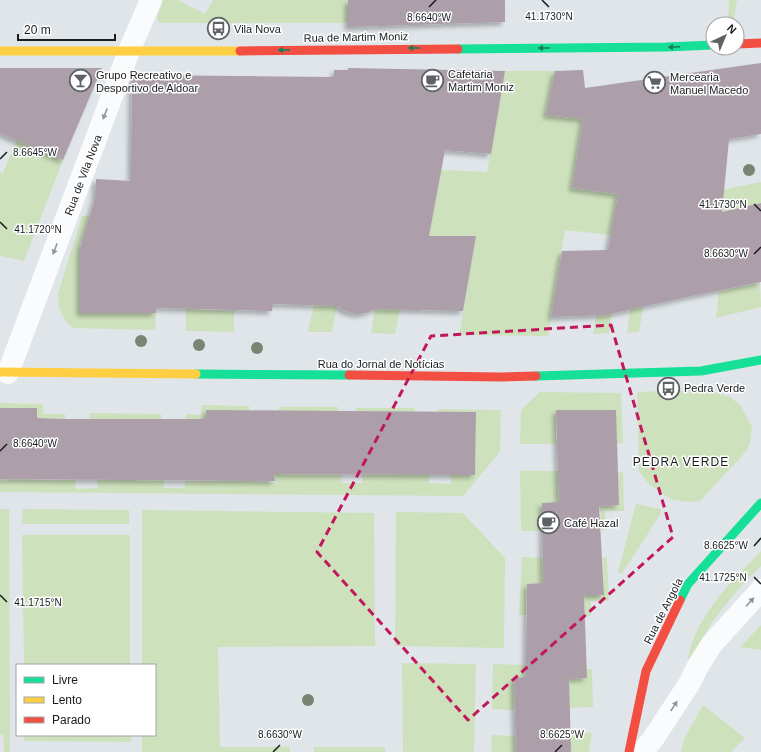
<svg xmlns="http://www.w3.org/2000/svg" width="761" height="752" font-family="Arial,sans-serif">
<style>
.green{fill:#cee1bd}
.building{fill:#ac9fa9;filter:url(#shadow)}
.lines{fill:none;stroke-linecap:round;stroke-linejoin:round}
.street{stroke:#fafbfc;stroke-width:22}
.fast{stroke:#16e098;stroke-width:9}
.slow{stroke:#ffcf43;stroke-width:9}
.jam{stroke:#f24e42;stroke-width:9}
.tree{fill:#7a8472}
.oneway{fill:#177e5b}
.oneway2{fill:#949798}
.marked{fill:none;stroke:#c2185b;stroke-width:3;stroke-dasharray:8 5;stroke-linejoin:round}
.ticks{fill:none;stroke:#181c1e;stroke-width:1.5}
.labels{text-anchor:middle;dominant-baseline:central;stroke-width:3;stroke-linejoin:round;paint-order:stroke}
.poi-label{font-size:11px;fill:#181c1e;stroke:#fff;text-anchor:start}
.street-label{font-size:11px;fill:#181c1e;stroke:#fff}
.neighbourhood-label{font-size:12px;letter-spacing:1px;fill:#181c1e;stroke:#fff}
.ticks-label{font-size:10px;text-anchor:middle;fill:#181c1e;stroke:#fff;stroke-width:3;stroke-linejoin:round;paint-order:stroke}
</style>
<defs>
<filter id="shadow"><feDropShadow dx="-3.5" dy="3.5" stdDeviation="2" flood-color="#0004"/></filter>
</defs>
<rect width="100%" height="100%" fill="#e0e5e9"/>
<path class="green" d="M163,0H178L205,14L213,0H348V23H161L158,21L157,18Z
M729,0H737L734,19L728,20Z
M505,71H555L546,115L583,119L572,188L618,194L705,193L761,182V203L611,235L565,230L548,336L459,335L476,236H429L441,170L487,172Z
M25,119L46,129L37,149L63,160L24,261L0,256V172L3,173Z
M82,216H123L155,242H80V313H156L155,330L74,328L70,326L67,323L59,309L58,294Z
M608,250L621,251L609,333L593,334Z
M637,254L652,255L639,332L627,333Z
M760,283L761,307L716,318L719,291Z
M314,305L337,306L332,332H308Z
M186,309L234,311V332L186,331Z
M375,309H400L395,334L371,333Z
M701,390L711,391L730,397L741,406L752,427L751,438L748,448L742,456L700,501L689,502L673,500L661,493L650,485L639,472L637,392Z
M540,392L621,393L623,443L617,444L615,410H556V444H520L521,410Z
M0,403L43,404V414H65V419L37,418L0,408Z
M202,405L249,406V410L206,420L186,419V414L201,415Z
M279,407H338V411H279Z
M356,408H415V412H356Z
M437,409L501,410L500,452L463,496L0,492V481H8V471L38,480H75L76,489L98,488L97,480H164V488H185V481H217V473H252L253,482H275L274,474H341V483H363L362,474L429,475V483L451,484V475H475L476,413L438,412Z
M90,413L161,414V419H90Z
M520,471H558L559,502L542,503L543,531H521Z
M623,472L624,511H605L606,530H601L600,506L619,505L618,473Z
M636,504L661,509V513L622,574L618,572Z
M0,509H9L10,752H4L3,735L0,734Z
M23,509L129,510V524H22Z
M142,510L374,513L375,646L218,647L220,747H290V752H142V735H155V665H142Z
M396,512L463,513L505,558L504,648L395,646Z
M22,535H130V665H24Z
M761,551V566L741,586L715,618L688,661C689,654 690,646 693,640C707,605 735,578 761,551Z
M522,557L543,558V583L527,584L526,615H519Z
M607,557L609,601H591V616H585L584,595H604L603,558Z
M761,625V650L740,647Z
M402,663L476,664L474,752H403Z
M493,664L525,665V677L514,678L515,710L492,709Z
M586,669H592L593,707L569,708V679L586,678Z
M703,705L745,738L731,752H681L685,737Z
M592,733L589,752H571L570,734Z
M24,735H131V742L24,741Z
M492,735L516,736V752H491Z
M314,747H385V752H314Z"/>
<path class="building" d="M348,0H505V22L348,27Z
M761,63V134L729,139L722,212L761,203V282L692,296L606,315L551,317L562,251L608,250L618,194L572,188L583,119L546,115L555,71L583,70L585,88Z
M0,68H102L63,160L0,133Z
M348,68L505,71L491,154L445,150L429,236H476L463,311L375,309L366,313L356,314L345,311L337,306L273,304L272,311L156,308V313H80V248L95,198L96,179L131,181L132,79L133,75L334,77V70H348Z
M0,408H37V418L65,419H206V410L476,412L475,475L274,474L275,481L0,479Z
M556,410H616L619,505L599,506L604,595H584L587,678L569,679L571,752H516L514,678L526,677L527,584L543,583L542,503L559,502Z"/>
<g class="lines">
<path class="street" d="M8,373L129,51L151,0
M642,752L653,739L689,684L698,666L712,644L761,590"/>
<path class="fast" d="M458,49L666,47L713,45
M196,374L349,375
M536,376L701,371L761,360
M680,600L688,584L761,503"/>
<path class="slow" d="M0,51H240
M0,372L196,374"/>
<path class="jam" d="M737,44L761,43
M240,51L458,49
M349,375L502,377L536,376
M629,752L646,671L680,600"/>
</g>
<g class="tree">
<circle cx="749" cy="170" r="6"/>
<circle cx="141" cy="341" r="6"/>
<circle cx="199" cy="345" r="6"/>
<circle cx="257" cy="348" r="6"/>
<circle cx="308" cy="700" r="6"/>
</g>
<defs><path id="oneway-solid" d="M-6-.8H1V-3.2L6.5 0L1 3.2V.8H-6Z"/></defs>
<g class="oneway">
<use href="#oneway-solid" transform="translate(674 47) rotate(178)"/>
<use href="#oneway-solid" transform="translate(414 48) rotate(180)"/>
<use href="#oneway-solid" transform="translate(544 48) rotate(180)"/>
<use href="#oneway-solid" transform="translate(284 50) rotate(179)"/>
</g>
<g class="oneway2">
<use href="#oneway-solid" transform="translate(105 114) rotate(111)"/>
<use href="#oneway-solid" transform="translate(55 249) rotate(111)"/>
<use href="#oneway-solid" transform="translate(750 602) rotate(-48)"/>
<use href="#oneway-solid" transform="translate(674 706) rotate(-57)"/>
</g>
<path class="marked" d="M611,325L673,537L468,720L317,552L431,336Z"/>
<path class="ticks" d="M542,0L549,7M429,7L436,0M0,159L7,152M754,204L761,211M0,222L7,229M754,254L761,247M0,451L7,444M754,546L761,538M754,577L761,584M0,595L7,602M273,752L280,745M555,752L562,745"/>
<defs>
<symbol id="bus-ring" viewBox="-11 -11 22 22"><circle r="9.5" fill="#fff" stroke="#5e6265" stroke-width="1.5"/><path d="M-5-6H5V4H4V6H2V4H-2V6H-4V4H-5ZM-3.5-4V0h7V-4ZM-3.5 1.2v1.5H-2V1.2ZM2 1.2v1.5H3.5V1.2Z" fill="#5e6265"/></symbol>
<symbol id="cafe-ring" viewBox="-11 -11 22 22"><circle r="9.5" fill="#fff" stroke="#5e6265" stroke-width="1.5"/><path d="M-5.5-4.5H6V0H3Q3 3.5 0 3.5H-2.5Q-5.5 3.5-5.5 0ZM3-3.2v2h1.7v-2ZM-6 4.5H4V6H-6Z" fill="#5e6265"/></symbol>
<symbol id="bar-ring" viewBox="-11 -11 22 22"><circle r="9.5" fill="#fff" stroke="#5e6265" stroke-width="1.5"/><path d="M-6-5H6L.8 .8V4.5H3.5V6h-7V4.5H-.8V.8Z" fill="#5e6265"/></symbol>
<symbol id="supermarket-ring" viewBox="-11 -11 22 22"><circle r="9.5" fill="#fff" stroke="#5e6265" stroke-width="1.5"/><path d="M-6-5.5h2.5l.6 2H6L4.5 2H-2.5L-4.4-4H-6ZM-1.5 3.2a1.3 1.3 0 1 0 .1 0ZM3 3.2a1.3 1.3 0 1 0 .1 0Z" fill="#5e6265"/></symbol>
</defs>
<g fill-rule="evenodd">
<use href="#bus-ring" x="206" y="16" width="25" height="25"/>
<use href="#cafe-ring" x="420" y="68" width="25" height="25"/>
<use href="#bar-ring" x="68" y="68" width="25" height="25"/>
<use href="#supermarket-ring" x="642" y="70" width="25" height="25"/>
<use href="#bus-ring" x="656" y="376" width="25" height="25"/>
<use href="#cafe-ring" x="536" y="510" width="25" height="25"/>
</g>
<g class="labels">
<g class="poi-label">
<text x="234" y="29">Vila Nova</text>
<text x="448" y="74">Cafetaria<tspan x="448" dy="13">Martim Moniz</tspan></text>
<text x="96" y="75">Grupo Recreativo e<tspan x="96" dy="13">Desportivo de Aldoar</tspan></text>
<text x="670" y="77">Mercearia<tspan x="670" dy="13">Manuel Macedo</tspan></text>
<text x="684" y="388">Pedra Verde</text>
<text x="564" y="523">Café Hazal</text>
</g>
<g class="street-label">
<text transform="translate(356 37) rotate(-1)">Rua de Martim Moniz</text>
<text transform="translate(83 175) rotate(-69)">Rua de Vila Nova</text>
<text x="381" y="364">Rua do Jornal de Notícias</text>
<text transform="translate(663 611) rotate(-63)">Rua de Angola</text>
</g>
<g class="neighbourhood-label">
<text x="681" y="462">PEDRA VERDE</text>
</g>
</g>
<g class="ticks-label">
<text x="549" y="20">41.1730°N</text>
<text x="429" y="21">8.6640°W</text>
<text x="35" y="156">8.6645°W</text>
<text x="723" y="208">41.1730°N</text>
<text x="38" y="233">41.1720°N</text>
<text x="726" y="257">8.6630°W</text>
<text x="35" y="447">8.6640°W</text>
<text x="726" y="549">8.6625°W</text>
<text x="723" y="581">41.1725°N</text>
<text x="38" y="606">41.1715°N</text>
<text x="280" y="738">8.6630°W</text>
<text x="562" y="738">8.6625°W</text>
</g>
<rect x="16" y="664" width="140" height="72" fill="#ffffff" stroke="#a3a4a5"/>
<rect x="24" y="677" width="20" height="6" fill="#16e098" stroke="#a3a4a5"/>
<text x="52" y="684" font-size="12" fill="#181c1e">Livre</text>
<rect x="24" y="697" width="20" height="6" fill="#ffcf43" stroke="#a3a4a5"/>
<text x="52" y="704" font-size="12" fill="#181c1e">Lento</text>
<rect x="24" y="717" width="20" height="6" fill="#f24e42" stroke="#a3a4a5"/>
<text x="52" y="724" font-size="12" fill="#181c1e">Parado</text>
<g transform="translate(725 36) rotate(44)"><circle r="19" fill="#ffffff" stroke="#a3a4a5"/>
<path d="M0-3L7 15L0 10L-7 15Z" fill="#5e6265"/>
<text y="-6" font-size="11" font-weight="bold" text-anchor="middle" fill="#181c1e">N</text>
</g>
<path d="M18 34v6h97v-6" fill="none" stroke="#181c1e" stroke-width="2"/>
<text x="24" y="34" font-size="12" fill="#181c1e" stroke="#ffffff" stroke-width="3" paint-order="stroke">20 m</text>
</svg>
